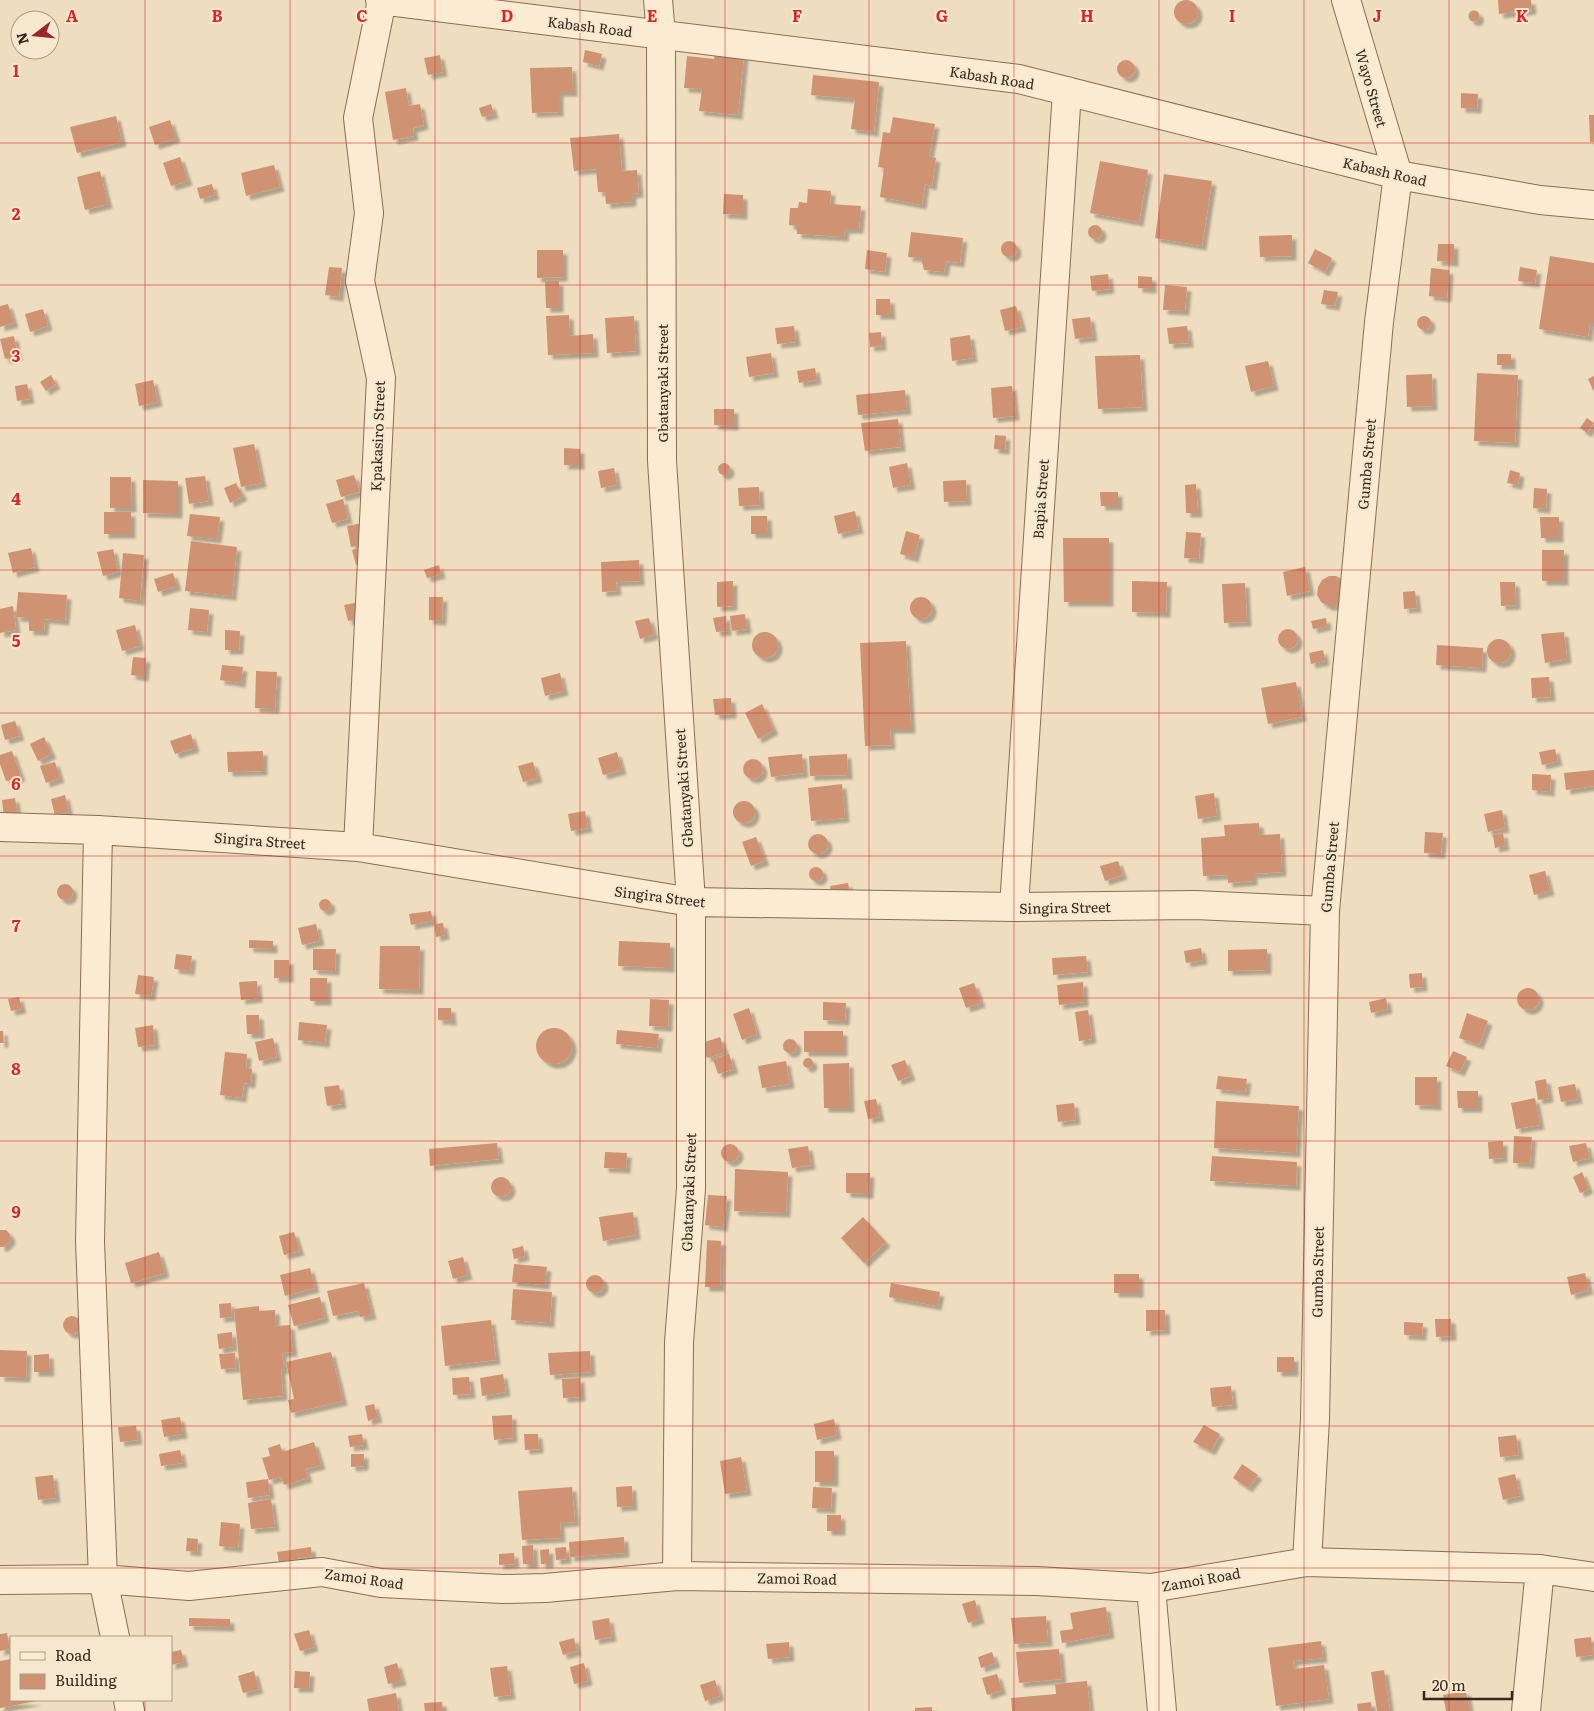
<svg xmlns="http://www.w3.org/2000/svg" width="1594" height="1711" font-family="Literata,serif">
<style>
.building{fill:#cf9373;filter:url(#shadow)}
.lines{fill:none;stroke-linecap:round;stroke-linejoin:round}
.minor-casing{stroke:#886e57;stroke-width:30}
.minor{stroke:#faebd2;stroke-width:28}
.grid{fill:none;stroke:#d62828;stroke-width:1;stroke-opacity:0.55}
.labels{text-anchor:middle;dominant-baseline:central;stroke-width:4;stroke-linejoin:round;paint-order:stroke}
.street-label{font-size:14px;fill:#37271c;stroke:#f6e8ce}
.grid-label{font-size:16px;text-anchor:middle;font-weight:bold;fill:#d62828;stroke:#f6e8ce;stroke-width:4;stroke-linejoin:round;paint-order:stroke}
</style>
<defs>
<filter id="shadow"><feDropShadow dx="4.5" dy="4.5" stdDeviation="1" flood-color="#0004"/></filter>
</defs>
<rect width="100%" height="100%" fill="#efddbf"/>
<path class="building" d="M1174 12a12 12 0 1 1 24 0a12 12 0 1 1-24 0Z
M1498,0H1531L1532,10L1499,14Z
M1468.5 16a5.5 5.5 0 1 1 11 0a5.5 5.5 0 1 1-11 0Z
M585,50L602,54L599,66L583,62Z
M715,52L744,55L738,115L699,111L702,89L684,88L687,56L714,59Z
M440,55L443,72L428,75L424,58Z
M1117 69a9 9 0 1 1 18 0a9 9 0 1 1-18 0Z
M572,67L573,92H559V112L532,113L530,68Z
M813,75L879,82L874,132L851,129L855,99L811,95Z
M406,88L409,106L420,104L424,125L413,128L414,136L393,140L385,92Z
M1461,93L1478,94L1477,109L1461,108Z
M491,104L494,114L482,117L479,108Z
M1589,115H1594V142H1590Z
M116,116L122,142L77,153L70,127Z
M893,117L935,124L929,156L936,158L932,186L925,184L922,205L880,197L884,168L878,167L883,132L890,133Z
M170,120L176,138L155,145L149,127Z
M619,134L622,171L637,170L639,193L632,194V202L606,204L605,192H598L596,169L574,171L570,138Z
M180,157L188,181L171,186L163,163Z
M1100,161L1148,170L1139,222L1090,213Z
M274,165L280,187L246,196L241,173Z
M100,171L108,204L85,210L77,177Z
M1164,174L1212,181L1202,246L1155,238Z
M212,184L215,195L200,199L197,188Z
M808,189L831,191L830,204L861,206L859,229H845L844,237L797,234V226L789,225L790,208H798L799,202L807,203Z
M724,194L743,195V215L723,214Z
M1088 232a7 7 0 1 1 14 0a7 7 0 1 1-14 0Z
M911,232L963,238L960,263L946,261L944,272L924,270L921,258L908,257Z
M1292,235V256L1260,257L1259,236Z
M1001 249a8 8 0 1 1 16 0a8 8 0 1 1-16 0Z
M1438,244H1454V262L1437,261Z
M1315,249L1332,258L1325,272L1308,263Z
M537,250H563V277L537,278Z
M867,250L887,253L885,272L865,269Z
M1550,256L1594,263V323H1590L1588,337L1539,329Z
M329,267L342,268L339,297L325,295Z
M1520,267L1537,270L1535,283L1518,281Z
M1431,268L1449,270L1447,298L1429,296Z
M1108,274L1110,289L1092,291L1090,276Z
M1138,276L1152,277V289L1138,288Z
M545,281H559V308H546Z
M1165,285L1187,287L1185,311L1163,310Z
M1324,290L1338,292L1335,306L1321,304Z
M876,299H890L891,315H876Z
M8,304L14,323L0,327V306Z
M1016,306L1022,327L1005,331L1000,310Z
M43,309L48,326L30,332L25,314Z
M569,315L570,336L593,334L594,353L548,355L546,316Z
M634,316L636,351L607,353L605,318Z
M1417 323a7 7 0 1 1 14 0a7 7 0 1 1-14 0Z
M1090,317L1093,337L1075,339L1072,319Z
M794,326L796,342L777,344L775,328Z
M1187,326L1189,343L1169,344L1167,328Z
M881,332L882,346L870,347L869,333Z
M970,335L973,358L952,361L950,338Z
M14,336L18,356L5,359L0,339Z
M771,353L774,373L749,377L746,357Z
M1497,354H1511V365H1497Z
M1140,355L1143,407L1098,409L1095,356Z
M1268,361L1274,386L1251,392L1245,366Z
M815,368L817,380L799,383L797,371Z
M1477,373L1518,375L1515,443L1474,441Z
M1432,374L1433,406L1407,407L1406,375Z
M51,375L56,384L46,391L40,382Z
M1594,376V392L1588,379Z
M153,380L158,402L139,406L135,384Z
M27,384L30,399L17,401L15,386Z
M1012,386L1015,416L993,418L991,388Z
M905,390L907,410L858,415L856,395Z
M714,409H734V426L714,425Z
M1587,418L1594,423L1587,433L1580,428Z
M898,419L901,447L865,451L861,423Z
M995,435L1006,436L1005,450L994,449Z
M254,444L262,483L241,487L233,448Z
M564,448L580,449V465H564Z
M718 469a6 6 0 1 1 12 0a6 6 0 1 1-12 0Z
M907,463L911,485L893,488L889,467Z
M614,468L617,485L601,488L598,471Z
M1510,470L1520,473L1518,485L1507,483Z
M354,475L360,492L341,497L336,480Z
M205,476L209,501L189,504L185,478Z
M110,477H131L132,508H110Z
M143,480L178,481V514L143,513Z
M966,480L967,501L944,502L943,481Z
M236,483L243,496L230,503L224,488Z
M1196,484L1198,513H1186L1185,485Z
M759,487L760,505L739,506L738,488Z
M1534,488L1547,489L1546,509L1533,508Z
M1100,492H1118V506H1101Z
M343,499L348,519L332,523L326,504Z
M855,511L859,529L838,534L834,516Z
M104,512H131V534H104Z
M190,514L220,517L217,539L187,536Z
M751,516H767L768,534H751Z
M1540,517H1559V538H1541Z
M362,523L366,544L351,547L347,526Z
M906,531L920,535L914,558L900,554Z
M1186,532L1201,533L1199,559L1184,558Z
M1063,538H1109V602H1064Z
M191,541L237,547L232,596L185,591Z
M366,546L370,562L356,565L352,550Z
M31,548L35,567L13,573L8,553Z
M113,549L118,572L103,576L97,552Z
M1542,550H1564V581H1542Z
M123,553L144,555L140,601L119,598Z
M639,560L640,581L616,582L617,591L602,592L601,562Z
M439,565L441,574L427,578L424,570Z
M1305,567L1310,591L1287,596L1283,572Z
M173,573L177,586L158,592L154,579Z
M1329,576H1336L1343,580V602L1336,606H1328L1321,602L1317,595L1318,587L1322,580Z
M733,581V606L717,607V582Z
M1132,581L1167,582L1166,613L1132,612Z
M1500,582H1515L1516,605L1501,606Z
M1245,583L1247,622L1224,623L1222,584Z
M1415,591L1417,608L1404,609L1403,592Z
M18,592L67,595L65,621L45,619L44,631H29V618L16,617Z
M429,597H443L442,621L429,620Z
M910 608a11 11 0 1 1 22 0a11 11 0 1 1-22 0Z
M364,601L367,617L348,621L344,605Z
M13,606L16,630L0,633V609Z
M190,608L209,610L207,632L188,630Z
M745,614L747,629L732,631L730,616Z
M726,616L727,631L716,632L713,618Z
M649,618L654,635L640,639L635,621Z
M1326,618L1327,626L1313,629L1311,621Z
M135,625L140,646L122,651L116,630Z
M1278 639a10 10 0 1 1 20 0a10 10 0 1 1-20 0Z
M225,630L240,631L239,650H225Z
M1564,632L1567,659L1545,663L1541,634Z
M752 645a13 13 0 1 1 26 0a13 13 0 1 1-26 0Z
M1487 651a12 12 0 1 1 24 0a12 12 0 1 1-24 0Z
M906,641L911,729H890L891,745L865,746L860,643Z
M1437,645L1483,648L1482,668L1436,665Z
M1323,650L1325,661L1311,664L1309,653Z
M133,657L146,658L144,677L131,675Z
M222,665L243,667L241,683L220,680Z
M256,671L277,672L275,709L255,708Z
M560,673L564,691L545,696L541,678Z
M1549,677L1551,697L1532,698L1531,678Z
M1296,682L1302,717L1268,724L1261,688Z
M731,698L732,714L715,715L713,699Z
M762,704L774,730L758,739L745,713Z
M15,721L20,736L5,740L1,725Z
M191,734L195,748L175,754L170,741Z
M44,737L52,754L38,761L30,744Z
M1555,749L1558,761L1542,765L1539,752Z
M12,751L21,777L6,781L0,764V755Z
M263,751V771L228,772L227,752Z
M617,752L622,770L603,775L598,758Z
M802,754L804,773L771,777L768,757Z
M847,754L848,775L810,776L809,756Z
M743 769a10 10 0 1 1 20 0a10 10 0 1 1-20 0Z
M55,762L60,778L46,783L40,766Z
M533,762L538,778L523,782L518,766Z
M1594,770V786L1566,790L1564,773Z
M1532,774L1551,775L1550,792L1532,790Z
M842,784L845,818L811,821L808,788Z
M1214,793L1217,816L1198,819L1195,796Z
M65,795L69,812L55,816L51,799Z
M15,798L18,816L4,818L2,800Z
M733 812a11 11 0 1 1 22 0a11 11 0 1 1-22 0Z
M1502,810L1505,828L1488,832L1484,814Z
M585,811L588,828L571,831L568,814Z
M1259,823L1260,835L1280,834L1282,872L1253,874V881L1228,883V875L1203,876L1201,838L1225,836L1224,825Z
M1425,832L1443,833L1441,854L1424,853Z
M1503,833L1505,846L1495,848L1493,835Z
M808 844a10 10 0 1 1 20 0a10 10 0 1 1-20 0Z
M756,837L765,861L751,866L742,842Z
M1118,861L1123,875L1105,881L1100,866Z
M809 874a7 7 0 1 1 14 0a7 7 0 1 1-14 0Z
M1545,871L1550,891L1534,895L1529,875Z
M848,883L850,893L832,896L830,886Z
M57 892a8 8 0 1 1 16 0a8 8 0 1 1-16 0Z
M319 905a6 6 0 1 1 12 0a6 6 0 1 1-12 0Z
M431,911L433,921L411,925L409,914Z
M443,923L445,935L436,937L434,924Z
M316,924L320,941L302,945L298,928Z
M249,940L273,941V949L249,948Z
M619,941L670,943V968L618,966Z
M380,946H420L419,990L379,989Z
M1201,948L1203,960L1186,963L1184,951Z
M313,949H336L335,971L313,970Z
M1267,949V970L1228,971V950Z
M176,954L192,956L190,971L174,969Z
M1086,956L1088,972L1053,975L1052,958Z
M274,960H289V978H274Z
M1422,973L1423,987L1410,988L1409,974Z
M138,975L154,977L151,996L135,994Z
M310,978H327V1001H310Z
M257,981L258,998L241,1000L239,982Z
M1083,982L1084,1002L1059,1005L1057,985Z
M974,983L981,1003L966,1008L959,988Z
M1517 999a11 11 0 1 1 22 0a11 11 0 1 1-22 0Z
M19,997L22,1009L11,1011L8,999Z
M1386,998L1388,1009L1371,1013L1369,1002Z
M650,999L669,1000L668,1027L649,1026Z
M823,1002L846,1003L845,1021L823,1020Z
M438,1008H451L452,1021L438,1020Z
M749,1008L757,1034L742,1040L733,1014Z
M1088,1010L1092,1039L1079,1041L1075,1012Z
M1467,1013L1488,1021L1479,1045L1459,1038Z
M246,1015H259L260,1034H247Z
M299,1022L327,1025L325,1043L298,1040Z
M153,1025L155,1045L138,1047L135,1028Z
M536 1046a18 18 0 1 1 36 0a18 18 0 1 1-36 0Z
M617,1030L659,1034L657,1048L616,1044Z
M0,1031H3L4,1043H0Z
M804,1031H843V1052H804Z
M720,1037L725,1052L707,1058L702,1043Z
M273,1038L277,1057L259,1061L255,1042Z
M783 1046a7 7 0 1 1 14 0a7 7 0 1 1-14 0Z
M1453,1051L1467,1057L1460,1072L1446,1066Z
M225,1052L247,1054L246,1068L252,1069L251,1084L244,1083L242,1098L220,1095Z
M729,1054L734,1069L718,1074L713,1059Z
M803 1063a5 5 0 1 1 10 0a5 5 0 1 1-10 0Z
M905,1060L911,1076L898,1081L891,1065Z
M786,1061L790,1084L762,1088L758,1066Z
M849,1063L850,1108H824L823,1064Z
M1218,1076L1247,1079L1245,1092L1216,1089Z
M1415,1077H1437V1106L1415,1105Z
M1546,1079L1549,1098L1538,1100L1535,1081Z
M1575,1084L1578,1099L1561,1102L1558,1087Z
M339,1085L342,1104L327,1106L324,1087Z
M1457,1091H1478V1108H1458Z
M1535,1098L1540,1125L1516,1129L1511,1103Z
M876,1099L880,1117L868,1119L864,1101Z
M1216,1101L1299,1106L1296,1153L1214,1148Z
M1074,1103L1076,1120L1058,1122L1056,1105Z
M1514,1136L1532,1137L1530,1164L1513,1163Z
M1503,1141V1158L1489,1159L1488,1142Z
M497,1143L499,1159L430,1166L429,1149Z
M1586,1143L1590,1158L1573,1162L1569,1146Z
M721 1153a9 9 0 1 1 18 0a9 9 0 1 1-18 0Z
M808,1146L811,1165L792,1168L788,1149Z
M605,1152L627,1153L626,1169L604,1168Z
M1212,1156L1297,1162L1296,1186L1210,1181Z
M735,1169L788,1172L786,1213L734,1211Z
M1582,1172L1589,1189L1580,1193L1573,1177Z
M846,1173H870L869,1194L846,1193Z
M491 1187a10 10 0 1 1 20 0a10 10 0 1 1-20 0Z
M708,1195L727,1196L723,1227L705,1225Z
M633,1212L636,1235L603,1241L599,1217Z
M863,1217L886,1242L864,1263L841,1238Z
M0,1230H6L10,1234L11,1240L4,1247H0Z
M294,1232L300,1251L284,1255L279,1236Z
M707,1240L721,1241L720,1287H705Z
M523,1246L525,1256L514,1259L512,1249Z
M159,1252L165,1273L131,1283L125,1263Z
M463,1257L468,1275L453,1279L448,1261Z
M514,1264L547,1267L545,1285L512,1282Z
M310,1268L315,1288L285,1296L280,1275Z
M1585,1273L1589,1290L1571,1295L1567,1277Z
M1114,1274H1139V1293H1114Z
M586 1284a9 9 0 1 1 18 0a9 9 0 1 1-18 0Z
M364,1283L372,1315L360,1317L358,1311L333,1316L327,1291Z
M891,1283L940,1292L937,1306L889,1297Z
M513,1289L552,1292L550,1323L511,1320Z
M320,1297L325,1318L294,1326L288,1305Z
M231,1303L232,1317L220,1318L219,1304Z
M259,1306V1311L275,1310L276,1326L290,1325L293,1352L282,1353L284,1369L281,1370L283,1396L243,1400L234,1309Z
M1146,1310H1165L1166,1330L1146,1331Z
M63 1325a9 9 0 1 1 18 0a9 9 0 1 1-18 0Z
M1435,1319H1451L1452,1336L1436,1337Z
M491,1320L496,1360L445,1366L441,1326Z
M1404,1322L1423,1323L1422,1336L1404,1335Z
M232,1332L233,1347L219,1349L217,1334Z
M0,1350L27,1351L26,1378L0,1377Z
M590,1351L591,1372L550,1375L548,1353Z
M331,1352L343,1401L291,1413L288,1400L294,1399L286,1362Z
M235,1353L236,1368L221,1369L219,1354Z
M49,1354L50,1372H34V1355Z
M1277,1357H1294V1372H1277Z
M503,1374L506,1392L482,1396L480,1378Z
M469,1377L471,1394L453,1395L452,1378Z
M580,1378L581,1397L563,1398L562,1379Z
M1231,1386L1233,1405L1212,1407L1210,1388Z
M374,1404L378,1418L368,1421L365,1406Z
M512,1415L513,1438L494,1440L492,1416Z
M180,1417L183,1434L164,1437L161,1420Z
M834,1419L837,1435L817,1440L814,1424Z
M1204,1425L1220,1434L1211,1451L1193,1442Z
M136,1426L138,1440L120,1442L118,1427Z
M362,1434L364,1445L350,1447L348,1436Z
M524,1434H538L539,1449L525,1450Z
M1516,1435L1519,1455L1500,1457L1498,1437Z
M314,1442L321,1465L305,1469L308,1478L284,1485L281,1477L269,1480L262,1458L270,1456L268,1448L280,1444L282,1452Z
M180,1450L183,1463L161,1466L159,1454Z
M815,1451H834V1482H815Z
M351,1454H364V1466L351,1467Z
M741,1457L747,1491L725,1494L720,1461Z
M1242,1464L1258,1475L1248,1488L1233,1478Z
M1515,1474L1520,1496L1503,1500L1498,1478Z
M53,1475L56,1498L38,1500L35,1477Z
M268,1479L270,1495L248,1498L246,1482Z
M632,1486L633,1506L617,1507L616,1487Z
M572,1487L575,1522L560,1523L561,1538L522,1540L518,1491Z
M813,1487L832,1488L831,1509L812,1508Z
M271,1499L275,1527L251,1529L248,1503Z
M827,1515H841V1531H827Z
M221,1522L240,1524L238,1548L219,1546Z
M624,1537L625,1553L570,1557L569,1542Z
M187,1538L198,1539L197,1552L186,1551Z
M533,1545L534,1564H523L522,1546Z
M311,1547L312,1556L279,1562L277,1552Z
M566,1547L567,1559L556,1560L555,1548Z
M549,1549V1564H541L540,1550Z
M514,1553L515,1564L499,1565V1554Z
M975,1600L980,1619L968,1623L962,1604Z
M1106,1607L1110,1634L1062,1643L1060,1631L1073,1629L1070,1613Z
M1046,1616L1048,1642L1014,1644L1011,1618Z
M189,1618L230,1619V1627L189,1626Z
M609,1618L612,1637L595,1640L592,1621Z
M309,1630L314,1647L300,1651L294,1634Z
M7,1633L10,1649L0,1651V1634Z
M1591,1637L1593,1655L1576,1657L1574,1639Z
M574,1638L577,1651L563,1655L559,1642Z
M1321,1641L1323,1658L1293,1661L1294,1669L1324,1665L1329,1699L1276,1706L1268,1648Z
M789,1642L790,1657L768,1659L766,1644Z
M1059,1649L1062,1679L1019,1683L1016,1652Z
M181,1650L184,1662L171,1665V1652Z
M992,1652L996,1663L981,1668L978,1657Z
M11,1659V1700L37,1701L0,1708V1661Z
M397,1663L402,1681L388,1684L384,1667Z
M584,1663L588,1681L574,1684L570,1667Z
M507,1666L511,1695L494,1697L490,1668Z
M1384,1670L1390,1711H1377L1371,1672Z
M254,1671L259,1689L243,1693L238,1676Z
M295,1671L310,1672L309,1688H294Z
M997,1674L1002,1690L987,1695L982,1678Z
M715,1680L720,1696L705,1701L700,1685Z
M1087,1681L1090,1711H1012L1011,1698L1056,1694L1055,1684Z
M1466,1691L1470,1711H1446L1443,1695Z
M396,1693L399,1711H369L367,1699Z
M442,1702L443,1711H425L424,1703Z
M1371,1702L1372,1711H1358L1357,1704Z
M932,1707V1711H915V1708Z"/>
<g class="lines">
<defs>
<path id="minor" d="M380,0L1019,79L1398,175L1540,200L1594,205
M658,0L661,35L662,461L691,902V1189L679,1342L677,1576
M0,827L98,830L358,847L691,902L1014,907L1195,905L1325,911
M98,830L90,1241L103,1579L115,1637
M358,847L381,378L360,281L369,213L358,118L382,0
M1014,907L1067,91
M1307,1562L1315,1419L1325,911L1379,322L1398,175L1346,0
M0,1580L103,1579L189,1586L322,1572L381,1583L503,1589L545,1588L677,1576L1037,1581L1151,1588L1307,1562L1540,1569L1594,1577
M1151,1588L1162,1711
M128,1700L130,1711
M1526,1711L1540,1569"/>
</defs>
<use href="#minor" class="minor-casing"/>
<use href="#minor" class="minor"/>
</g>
<path class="grid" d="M145,0V1637M290,0V1711M435,0V1711M580,0V1711M725,0V1711M869,0V1711M1014,0V1711M1159,0V1711M1304,0V1711M1449,0V1711M0,143H1594M0,285H1594M0,428H1594M0,570H1594M0,713H1594M0,856H1594M0,998H1594M0,1141H1594M0,1283H1594M0,1426H1594M0,1568H1594M145,1700V1711"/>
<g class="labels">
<g class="street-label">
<text transform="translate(590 26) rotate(7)">Kabash Road</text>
<text transform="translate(992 77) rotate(9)">Kabash Road</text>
<text transform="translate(1372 88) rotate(74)">Wayo Street</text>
<text transform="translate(1385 171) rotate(13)">Kabash Road</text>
<text transform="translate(662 383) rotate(-90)">Gbatanyaki Street</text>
<text transform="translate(377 436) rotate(-88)">Kpakasiro Street</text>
<text transform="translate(1366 464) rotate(-85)">Gumba Street</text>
<text transform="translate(1040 499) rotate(-86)">Bapia Street</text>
<text transform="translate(683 788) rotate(-94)">Gbatanyaki Street</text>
<text transform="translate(260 840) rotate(4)">Singira Street</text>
<text transform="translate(1329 867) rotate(-85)">Gumba Street</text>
<text transform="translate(660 896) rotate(7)">Singira Street</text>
<text transform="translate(1065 907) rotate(-1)">Singira Street</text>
<text transform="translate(688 1192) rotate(-88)">Gbatanyaki Street</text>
<text transform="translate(1317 1272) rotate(-89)">Gumba Street</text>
<text transform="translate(364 1578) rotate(8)">Zamoi Road</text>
<text transform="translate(797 1578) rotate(1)">Zamoi Road</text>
<text transform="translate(1201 1579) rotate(-10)">Zamoi Road</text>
</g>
</g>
<g class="grid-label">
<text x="72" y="22">A</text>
<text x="217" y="22">B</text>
<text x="362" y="22">C</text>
<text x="507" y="22">D</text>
<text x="652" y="22">E</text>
<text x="797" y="22">F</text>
<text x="942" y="22">G</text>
<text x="1087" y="22">H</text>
<text x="1232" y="22">I</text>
<text x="1377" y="22">J</text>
<text x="1522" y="22">K</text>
<text x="16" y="77">1</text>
<text x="16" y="220">2</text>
<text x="16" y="362">3</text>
<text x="16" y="505">4</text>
<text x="16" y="647">5</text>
<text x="16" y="790">6</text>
<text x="16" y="932">7</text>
<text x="16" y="1075">8</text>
<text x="16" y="1218">9</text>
</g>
<rect x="10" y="1636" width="162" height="65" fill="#f6e8ce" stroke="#aa9b87"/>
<rect x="20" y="1652" width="25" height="8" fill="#faebd2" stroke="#aa9b87"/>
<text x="55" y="1661" font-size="15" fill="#37271c">Road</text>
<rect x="20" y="1674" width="25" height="15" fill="#cf9373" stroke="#aa9b87"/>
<text x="55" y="1686" font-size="15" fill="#37271c">Building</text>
<g transform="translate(35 35) rotate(254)"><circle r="24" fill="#f6e8ce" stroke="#aa9b87"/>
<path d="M0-4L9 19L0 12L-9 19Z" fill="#99252d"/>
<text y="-8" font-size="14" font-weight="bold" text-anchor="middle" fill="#37271c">N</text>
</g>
<path d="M1424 1691v8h88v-8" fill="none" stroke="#37271c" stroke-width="2.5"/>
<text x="1432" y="1691" font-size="15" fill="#37271c" stroke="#f6e8ce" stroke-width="4" paint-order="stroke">20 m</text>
</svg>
